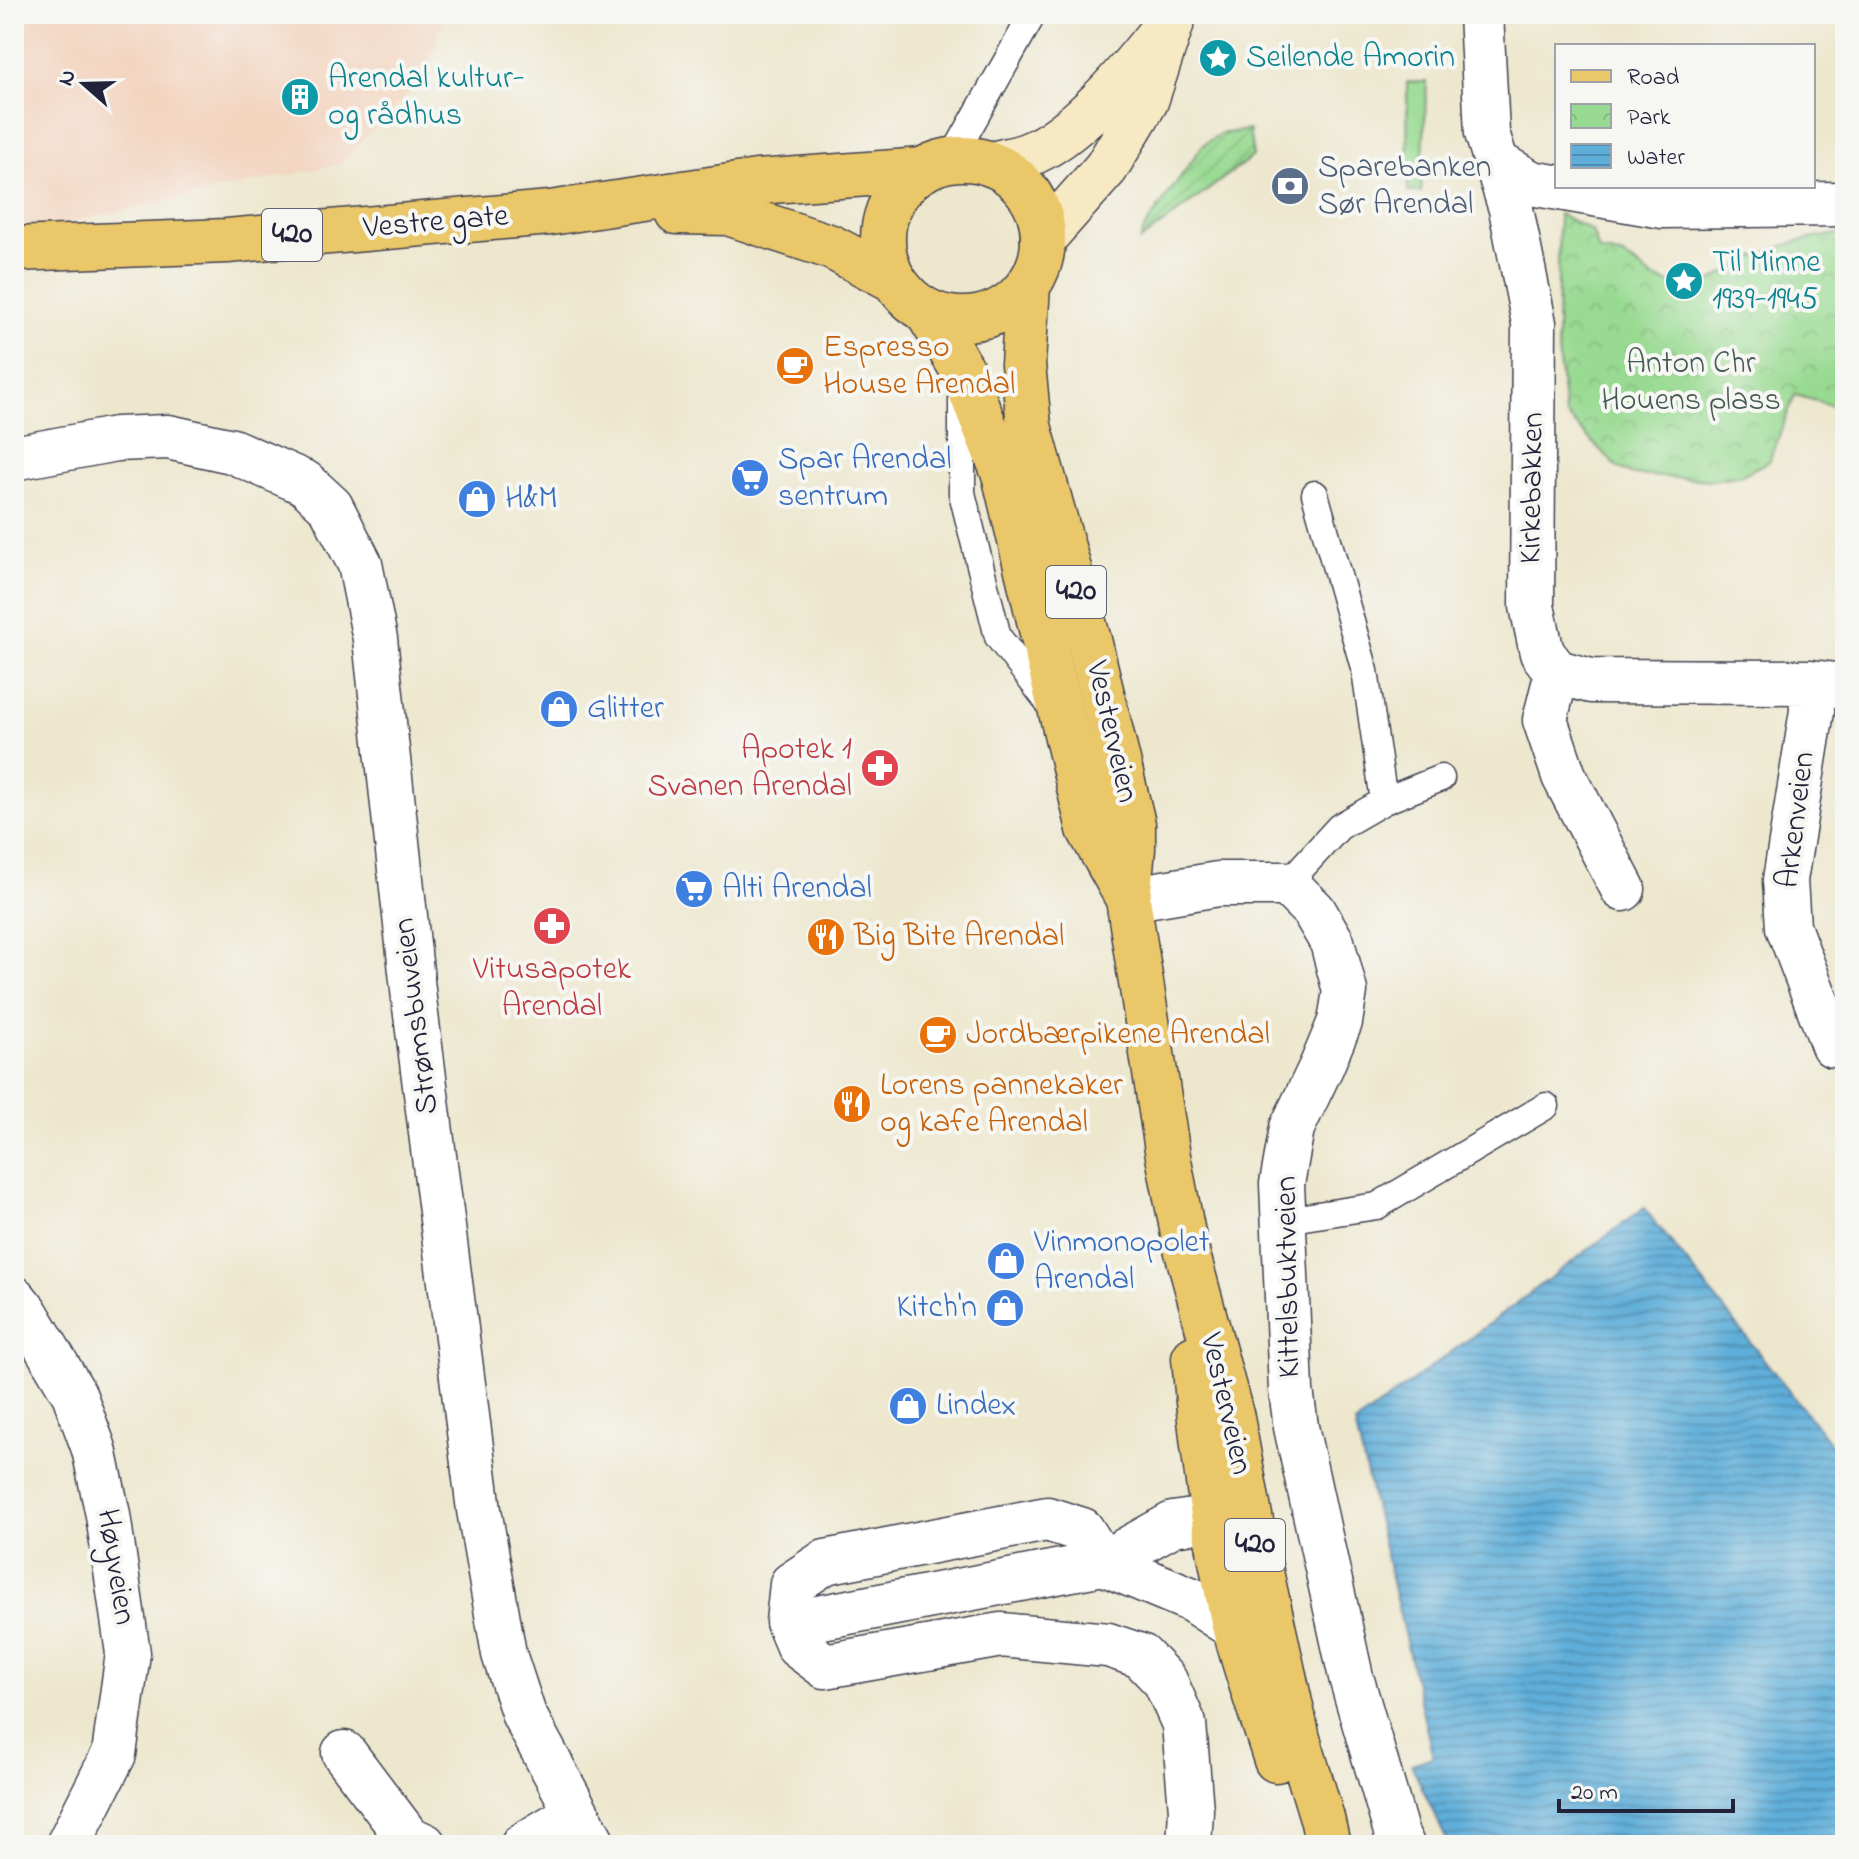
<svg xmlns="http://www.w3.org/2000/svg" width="1859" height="1859" font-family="'Indie Flower',sans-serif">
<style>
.built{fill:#f3d4bf}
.grass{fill:#98da91;stroke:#5d7e66;stroke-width:2}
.park{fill:url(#park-crowns);stroke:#5d7e66;stroke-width:2}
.garden{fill:url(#garden-furrows);stroke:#5d7e66;stroke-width:2}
.water{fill:url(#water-rules);stroke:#40688a;stroke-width:2}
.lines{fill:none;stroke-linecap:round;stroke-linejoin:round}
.lane-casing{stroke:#404051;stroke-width:29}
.street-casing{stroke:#404051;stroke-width:47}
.secondary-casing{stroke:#404051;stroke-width:47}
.primary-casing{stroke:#404051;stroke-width:47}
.lane{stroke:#fff;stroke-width:26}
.street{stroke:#fff;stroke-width:44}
.secondary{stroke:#f7e9c3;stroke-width:44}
.primary{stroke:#eac769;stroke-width:44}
.labels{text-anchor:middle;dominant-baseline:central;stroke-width:8;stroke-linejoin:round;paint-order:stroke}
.shield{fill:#f6f6f2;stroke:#626272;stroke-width:2}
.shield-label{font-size:30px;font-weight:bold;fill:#22223b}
.culture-label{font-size:32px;fill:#0d838f;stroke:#f6f6f2;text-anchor:start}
.service-label{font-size:32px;fill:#4e5e75;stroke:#f6f6f2;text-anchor:start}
.street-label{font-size:32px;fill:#22223b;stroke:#f6f6f2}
.food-label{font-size:32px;fill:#c56008;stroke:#f6f6f2;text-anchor:start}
.park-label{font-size:32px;fill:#455955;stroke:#f6f6f2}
.shop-label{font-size:32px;fill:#366cbe;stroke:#f6f6f2;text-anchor:start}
.health-label{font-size:32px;fill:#be3a42;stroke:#f6f6f2;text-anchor:end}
</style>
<defs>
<pattern id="park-crowns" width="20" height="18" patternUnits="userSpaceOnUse" patternTransform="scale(2)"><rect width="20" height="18" fill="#98da91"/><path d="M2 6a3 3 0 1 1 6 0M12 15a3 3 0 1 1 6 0" fill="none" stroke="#83bb7e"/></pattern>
<pattern id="garden-furrows" width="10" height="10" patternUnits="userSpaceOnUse" patternTransform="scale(2)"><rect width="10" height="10" fill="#98da91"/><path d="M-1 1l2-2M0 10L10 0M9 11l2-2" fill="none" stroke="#83bb7e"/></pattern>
<pattern id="water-rules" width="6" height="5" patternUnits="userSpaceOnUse" patternTransform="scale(2)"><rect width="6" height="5" fill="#5eaed9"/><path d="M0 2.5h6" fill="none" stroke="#4d8db1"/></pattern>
</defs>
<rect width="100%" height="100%" fill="#f6f6f2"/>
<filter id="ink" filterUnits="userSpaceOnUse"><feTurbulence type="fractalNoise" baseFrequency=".0125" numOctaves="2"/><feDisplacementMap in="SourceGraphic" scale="16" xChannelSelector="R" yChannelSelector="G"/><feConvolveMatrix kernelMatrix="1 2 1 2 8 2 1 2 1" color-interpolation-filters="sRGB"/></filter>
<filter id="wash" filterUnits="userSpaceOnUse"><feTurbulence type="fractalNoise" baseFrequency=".006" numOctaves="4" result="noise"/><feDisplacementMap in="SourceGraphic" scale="32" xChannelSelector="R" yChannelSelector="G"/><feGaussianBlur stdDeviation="1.8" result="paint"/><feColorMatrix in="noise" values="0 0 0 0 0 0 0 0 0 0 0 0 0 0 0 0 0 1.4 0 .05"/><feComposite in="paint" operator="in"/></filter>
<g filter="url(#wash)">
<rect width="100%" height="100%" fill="#ede7cd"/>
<path class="built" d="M14,14H444L427,75L340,164L51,226L45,242L14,295Z"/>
<path class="grass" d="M1407,82H1427L1421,192H1408Z"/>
<path class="park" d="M1559,214L1592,231L1599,251L1624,256L1653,278L1674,284L1703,286L1749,259L1797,241L1845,233V409L1795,395L1769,461L1742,475L1712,480L1633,475L1617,467L1565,414L1557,341Z"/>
<path class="garden" d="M1249,130L1253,156L1140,241L1144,229L1203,145L1220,134Z"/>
<path class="water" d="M1644,1208L1845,1462V1845H1449L1411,1764L1433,1757L1355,1424Z"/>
</g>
<g filter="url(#ink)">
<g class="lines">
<defs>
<path id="lane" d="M951,160L1033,14
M962,393V493L998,637L1052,707
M1315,494L1365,671L1384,801
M1287,884L1339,827L1384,801L1441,778
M1284,1220L1377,1206L1546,1106"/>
<path id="street" d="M1481,14L1487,133L1511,209L1534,323L1532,606L1542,653L1557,672L1591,681L1811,682L1845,686
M1497,163L1531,183L1663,206L1845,204
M14,458L116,439L168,437L232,451L305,483L331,507L360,564L375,639L414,999L479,1510L504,1654L524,1715L594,1845
M1557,672L1545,720L1564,776L1623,889
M1811,682L1812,711L1785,880L1788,927L1833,1045
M1128,899L1218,884H1287L1314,911L1332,942L1345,991L1340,1022L1322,1065L1292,1128L1282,1184L1291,1390L1296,1427L1351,1677L1397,1835L1402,1845
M14,1298L26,1313L74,1394L94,1449L108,1515L128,1653L114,1754L68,1845
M1103,1563L1082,1530L1047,1519L825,1562L792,1584L788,1622L798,1646L825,1666L1001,1635L1108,1645L1141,1656L1165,1681L1184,1724L1191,1810L1189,1845
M1103,1563L1192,1600L1235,1628
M807,1620L1103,1563L1173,1524L1213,1518L1244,1543
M344,1753L408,1838L424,1845
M523,1845L576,1813"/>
<path id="secondary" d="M991,164C1003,161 1016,159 1027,155C1075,137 1127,74 1158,35
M1043,239L1106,168L1146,101L1174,16"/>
<path id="primary" d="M883 239a80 80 0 1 1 160 0a80 80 0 1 1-160 0Z
M677,212L728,213L831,247L894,280
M14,249L227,241L550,213L757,182L923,170
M1028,285L1023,364L1029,426L1090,644L1133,824V849L1128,899L1168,1156L1185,1244L1232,1418L1257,1554L1298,1739L1322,1818L1328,1845
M927,312L962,369L1004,474L1089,829L1128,899
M1194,1358C1201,1448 1215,1537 1234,1625C1245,1670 1262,1715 1276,1760"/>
</defs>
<use href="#lane" class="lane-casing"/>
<use href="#street" class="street-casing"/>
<use href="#secondary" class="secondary-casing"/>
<use href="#primary" class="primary-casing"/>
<use href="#lane" class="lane"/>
<use href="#street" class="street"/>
<use href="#secondary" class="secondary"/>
<use href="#primary" class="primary"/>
</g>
</g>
<defs>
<symbol id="sight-disc" viewBox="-11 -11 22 22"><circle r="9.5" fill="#0f9aa8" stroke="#f6f6f2"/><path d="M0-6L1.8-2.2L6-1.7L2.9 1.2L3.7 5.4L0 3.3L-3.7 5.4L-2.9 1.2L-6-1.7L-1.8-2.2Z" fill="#fff"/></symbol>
<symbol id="building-disc" viewBox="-11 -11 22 22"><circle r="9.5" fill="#0f9aa8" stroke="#f6f6f2"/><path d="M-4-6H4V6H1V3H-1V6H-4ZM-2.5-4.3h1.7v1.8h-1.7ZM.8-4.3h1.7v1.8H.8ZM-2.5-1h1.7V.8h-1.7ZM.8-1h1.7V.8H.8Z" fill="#fff"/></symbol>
<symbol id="bank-disc" viewBox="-11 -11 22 22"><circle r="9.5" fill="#5c6f8a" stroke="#f6f6f2"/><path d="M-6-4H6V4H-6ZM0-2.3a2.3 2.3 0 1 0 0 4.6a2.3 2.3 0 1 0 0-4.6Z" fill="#fff"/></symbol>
<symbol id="cafe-disc" viewBox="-11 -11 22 22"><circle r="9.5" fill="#e8710a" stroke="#f6f6f2"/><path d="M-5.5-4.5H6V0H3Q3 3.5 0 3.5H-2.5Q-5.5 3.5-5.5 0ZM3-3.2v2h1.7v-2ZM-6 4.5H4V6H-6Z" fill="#fff"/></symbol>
<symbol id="supermarket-disc" viewBox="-11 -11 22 22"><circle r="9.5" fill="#3f7fe0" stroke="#f6f6f2"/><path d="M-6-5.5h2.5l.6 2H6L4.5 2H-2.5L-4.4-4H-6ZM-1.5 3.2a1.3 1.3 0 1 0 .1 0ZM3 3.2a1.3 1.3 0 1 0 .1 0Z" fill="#fff"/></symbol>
<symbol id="shop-disc" viewBox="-11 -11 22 22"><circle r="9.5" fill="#3f7fe0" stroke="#f6f6f2"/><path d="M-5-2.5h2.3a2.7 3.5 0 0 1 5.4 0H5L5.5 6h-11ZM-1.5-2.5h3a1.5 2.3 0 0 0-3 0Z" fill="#fff"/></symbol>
<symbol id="pharmacy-disc" viewBox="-11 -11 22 22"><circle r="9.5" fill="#e0444e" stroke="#f6f6f2"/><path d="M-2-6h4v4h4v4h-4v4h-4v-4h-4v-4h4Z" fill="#fff"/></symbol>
<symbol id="restaurant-disc" viewBox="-11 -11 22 22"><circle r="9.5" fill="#e8710a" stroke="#f6f6f2"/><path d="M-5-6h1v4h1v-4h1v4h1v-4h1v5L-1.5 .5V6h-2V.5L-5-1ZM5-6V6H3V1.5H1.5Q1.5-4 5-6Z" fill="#fff"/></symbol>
</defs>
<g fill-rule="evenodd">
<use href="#sight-disc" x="1196" y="36" width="44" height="44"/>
<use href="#building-disc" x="278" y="75" width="44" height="44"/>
<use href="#bank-disc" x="1268" y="164" width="44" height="44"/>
<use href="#sight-disc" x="1662" y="259" width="44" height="44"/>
<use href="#cafe-disc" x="773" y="344" width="44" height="44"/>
<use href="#supermarket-disc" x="728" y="456" width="44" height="44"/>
<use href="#shop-disc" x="455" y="477" width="44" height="44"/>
<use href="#shop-disc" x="537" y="687" width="44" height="44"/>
<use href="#pharmacy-disc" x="858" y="746" width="44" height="44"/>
<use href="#supermarket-disc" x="672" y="867" width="44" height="44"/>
<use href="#pharmacy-disc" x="530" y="904" width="44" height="44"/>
<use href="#restaurant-disc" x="804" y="915" width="44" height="44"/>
<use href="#cafe-disc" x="916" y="1013" width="44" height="44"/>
<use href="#restaurant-disc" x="830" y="1082" width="44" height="44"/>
<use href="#shop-disc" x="984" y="1239" width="44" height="44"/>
<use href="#shop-disc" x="983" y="1286" width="44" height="44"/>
<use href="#shop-disc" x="886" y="1384" width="44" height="44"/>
</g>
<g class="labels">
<g class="shield">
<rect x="262" y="209" width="60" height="52" rx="6"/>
<rect x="1046" y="566" width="60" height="52" rx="6"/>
<rect x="1225" y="1519" width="60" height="52" rx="6"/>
</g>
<g class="shield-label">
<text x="292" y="235">420</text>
<text x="1076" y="592">420</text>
<text x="1255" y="1545">420</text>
</g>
<g class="culture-label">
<text x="1246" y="58">Seilende Amorin</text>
<text x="328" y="79">Arendal kultur-<tspan x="328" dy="37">og rådhus</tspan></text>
<text x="1712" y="263">Til Minne<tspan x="1712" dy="37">1939-1945</tspan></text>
</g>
<g class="service-label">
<text x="1318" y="168">Sparebanken<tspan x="1318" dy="37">Sør Arendal</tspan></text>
</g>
<g class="street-label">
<text transform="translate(436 223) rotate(-5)">Vestre gate</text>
<text transform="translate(1533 488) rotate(-89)">Kirkebakken</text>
<text transform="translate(1111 732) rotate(77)">Vesterveien</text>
<text transform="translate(1797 820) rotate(-83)">Arkenveien</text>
<text transform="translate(417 1016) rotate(-97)">Strømsbuveien</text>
<text transform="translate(1289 1277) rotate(-91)">Kittelsbuktveien</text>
<text transform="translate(1225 1404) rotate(77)">Vesterveien</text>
<text transform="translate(115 1567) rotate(81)">Høyveien</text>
</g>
<g class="food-label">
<text x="823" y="348">Espresso<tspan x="823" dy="37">House Arendal</tspan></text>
<text x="854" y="937">Big Bite Arendal</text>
<text x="966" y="1035">Jordbærpikene Arendal</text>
<text x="880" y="1086">Lorens pannekaker<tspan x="880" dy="37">og kafe Arendal</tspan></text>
</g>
<g class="park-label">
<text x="1691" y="364">Anton Chr<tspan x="1691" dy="37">Houens plass</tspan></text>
</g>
<g class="shop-label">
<text x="778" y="460">Spar Arendal<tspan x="778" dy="37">sentrum</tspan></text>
<text x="505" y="499">H&amp;M</text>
<text x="587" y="709">Glitter</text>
<text x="722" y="889">Alti Arendal</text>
<text x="1034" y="1243">Vinmonopolet<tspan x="1034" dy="37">Arendal</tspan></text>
<text x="977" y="1308" text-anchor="end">Kitch'n</text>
<text x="936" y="1406">Lindex</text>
</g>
<g class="health-label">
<text x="852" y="750">Apotek 1<tspan x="852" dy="37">Svanen Arendal</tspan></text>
<text x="552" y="970" text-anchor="middle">Vitusapotek<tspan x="552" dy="37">Arendal</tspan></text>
</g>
</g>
<rect width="1859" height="1859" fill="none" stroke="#f6f6f2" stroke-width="48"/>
<rect x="1555" y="44" width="260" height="144" fill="#f6f6f2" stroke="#a1a1a9" stroke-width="2"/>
<rect x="1571" y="70" width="40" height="12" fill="#eac769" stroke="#a1a1a9" stroke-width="2"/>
<text x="1627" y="84" font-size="24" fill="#22223b">Road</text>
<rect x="1571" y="104" width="40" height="24" fill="url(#park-crowns)" stroke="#a1a1a9" stroke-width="2"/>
<text x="1627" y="124" font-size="24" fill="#22223b">Park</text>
<rect x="1571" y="144" width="40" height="24" fill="url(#water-rules)" stroke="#a1a1a9" stroke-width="2"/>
<text x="1627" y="164" font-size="24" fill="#22223b">Water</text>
<g transform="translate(84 84) rotate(290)" stroke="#f6f6f2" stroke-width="6" paint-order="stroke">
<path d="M0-6L14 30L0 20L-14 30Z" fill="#22223b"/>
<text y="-12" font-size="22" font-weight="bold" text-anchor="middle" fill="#22223b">N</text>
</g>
<path d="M1559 1799v12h174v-12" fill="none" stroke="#22223b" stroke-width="4"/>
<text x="1571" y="1799" font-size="24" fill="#22223b" stroke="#f6f6f2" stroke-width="6" paint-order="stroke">20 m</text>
</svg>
